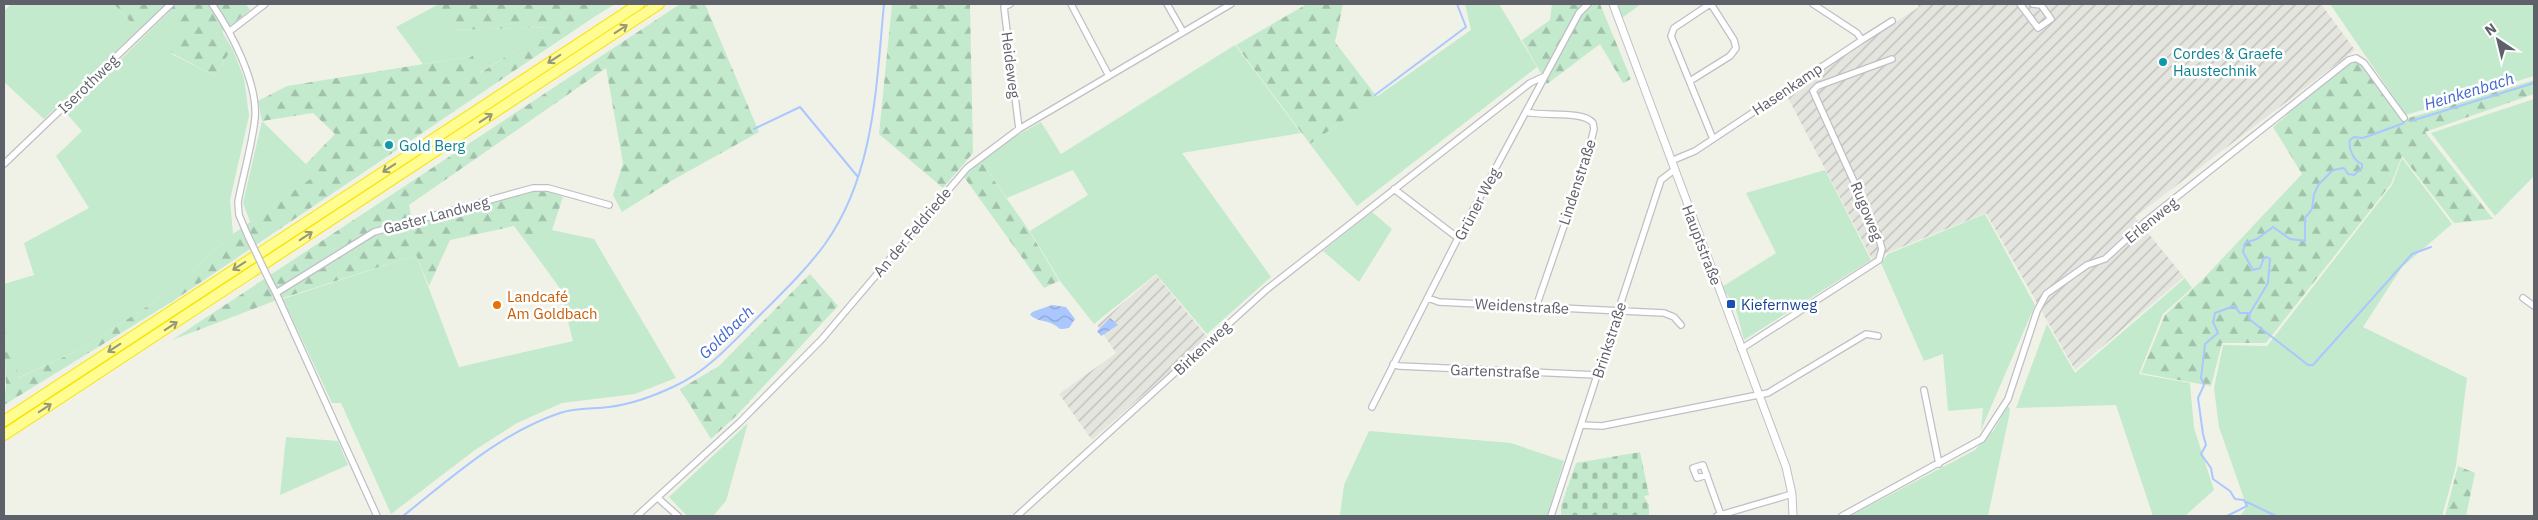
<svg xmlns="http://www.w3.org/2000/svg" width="2538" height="520" font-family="'IBM Plex Sans',sans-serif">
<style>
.industrial{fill:url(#industrial-furrows)}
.green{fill:#c3eacc}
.forest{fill:url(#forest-firs)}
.cemetery{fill:url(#cemetery-stones)}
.water{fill:url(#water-waves)}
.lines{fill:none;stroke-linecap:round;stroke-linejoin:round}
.stream{stroke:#aac7ff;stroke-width:2}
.minor-casing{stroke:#bfbfc6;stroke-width:8}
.tertiary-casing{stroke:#bfbfc6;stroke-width:9}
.motorway-casing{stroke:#f9e300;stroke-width:12}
.minor{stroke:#fff;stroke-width:5.5}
.tertiary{stroke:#fff;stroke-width:7}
.motorway{stroke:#fffc91;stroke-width:10}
.minor-bridge-casing{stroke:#bfbfc6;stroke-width:8;stroke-linecap:butt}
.minor-bridge{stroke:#fff;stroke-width:5.5}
.oneway{stroke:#969777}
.culture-dot{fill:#0f9aa8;stroke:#fff;stroke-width:2}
.transit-dot{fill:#1a4fb4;stroke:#fff;stroke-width:2}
.food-dot{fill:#e8710a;stroke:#fff;stroke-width:2}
.labels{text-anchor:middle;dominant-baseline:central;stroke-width:5;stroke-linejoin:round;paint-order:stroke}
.culture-label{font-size:15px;fill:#0d838f;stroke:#fff;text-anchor:start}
.street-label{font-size:15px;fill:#5e6169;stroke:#fff}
.food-label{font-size:15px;fill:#c56008;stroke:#fff;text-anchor:start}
.transit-label{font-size:15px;fill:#164399;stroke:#fff;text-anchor:start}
.water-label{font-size:16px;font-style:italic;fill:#4367cc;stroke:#fff}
</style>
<defs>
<pattern id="industrial-furrows" width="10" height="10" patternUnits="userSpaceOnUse" patternTransform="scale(1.25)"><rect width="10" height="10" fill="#e5e5df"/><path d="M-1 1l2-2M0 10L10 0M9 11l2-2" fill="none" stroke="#bdbdb9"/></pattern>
<pattern id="forest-firs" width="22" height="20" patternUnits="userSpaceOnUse" patternTransform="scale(1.25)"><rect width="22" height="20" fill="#c3eacc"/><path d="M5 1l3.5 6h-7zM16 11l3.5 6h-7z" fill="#a2c1aa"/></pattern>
<pattern id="cemetery-stones" width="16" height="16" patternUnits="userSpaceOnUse" patternTransform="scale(1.25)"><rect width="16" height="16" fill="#c3eacc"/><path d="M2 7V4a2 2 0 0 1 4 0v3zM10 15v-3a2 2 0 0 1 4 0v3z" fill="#a2c1aa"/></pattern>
<pattern id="water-waves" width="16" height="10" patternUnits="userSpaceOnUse" patternTransform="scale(1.25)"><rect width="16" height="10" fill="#aac7ff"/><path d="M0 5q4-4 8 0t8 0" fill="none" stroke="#8ea5d2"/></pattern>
</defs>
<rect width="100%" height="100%" fill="#f1f2e7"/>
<path class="industrial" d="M1917,4H2321L2355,50L2135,217L2184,277L2075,370L1986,213L1872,259L1788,98L1790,91L1919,7Z
M1156,275L1208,338L1092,440L1059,394L1116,353L1097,325Z"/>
<path class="green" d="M11,4H114L138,30L44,119L4,82V11Z
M439,4L450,30L554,27L479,73L473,56L423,64L396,27Z
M591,4H615L594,17Z
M1465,4H1499L1537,67L1357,206L1310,144L1471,30Z
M1616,4H1641L1622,18Z
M2330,4H2534V76L2406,115Z
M170,11L188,28L170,53L215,76L232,48L244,78L249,116L230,200L233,234L165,295L81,349L18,378L4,328V284L34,275L24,243L89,208L56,156L82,131L66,113Z
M1235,45L1301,133L1182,153L1271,277L1207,334L1156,274L1094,324L1060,281L1030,231L1088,195L1073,170L1007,198L980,160L1007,141L1041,122L1061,154Z
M2534,99V176L2495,216L2431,133Z
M262,121L317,175L250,222L243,203Z
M2402,158L2452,224L2402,267L2363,327L2467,378L2456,466L2442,516H2240L2247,507L2219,427L2214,388L2223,345L2267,346L2392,185Z
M1825,170L1871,260L1744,340L1735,306L1722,287L1776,253L1746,193Z
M1372,212L1392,229L1359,282L1323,251Z
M1985,214L2035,305L1981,430L1983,408L1948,411L1943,354L1924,361L1881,263L1888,254Z
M552,230L594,239L676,378L635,394L562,403L517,423L475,450L391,514L341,403H332L283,299L416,255L459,367L573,341L559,287L529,246Z
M2185,278L2192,288L2163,314L2139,374L2190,383L2194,428L2214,490L2185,516H2153L2116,405L2016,408L2047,324L2075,373Z
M2007,407L2010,408L2009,416L1988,516H1850L1975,450L1994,430Z
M748,423L726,501L713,516H687L669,497Z
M1369,431L1511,443L1564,461L1547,516L1340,515L1344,485Z
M286,437L338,441L348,465L280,495Z"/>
<path class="forest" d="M114,4H246L250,10L222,32L232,48L215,76L170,52L188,28L163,7L138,30Z
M439,4H591L594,17L173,301L4,405L6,386L4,328L19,378L81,349L165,295L233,234L316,175L306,164L335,134L313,113L262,121L258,101L287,86L473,56L480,73L553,27L449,30Z
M680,4H705L759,132L671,181L622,212L613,195L623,163L606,68L409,205L413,226L533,191L547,190L563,197L552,230L529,246L514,226L450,240L429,286L416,255L274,301L172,340Z
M892,4H970L973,153L943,188L879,134Z
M1307,4H1343L1335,42L1377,97L1310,144L1236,45Z
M1552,4H1600L1631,79L1623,83L1600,44L1547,84L1522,40L1550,20Z
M2350,61H2357L2363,65L2402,120L2534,80V94L2425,132L2493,219L2454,223L2402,156L2391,184L2266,343H2222L2211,386L2141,373L2165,315L2203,279L2302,174L2273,127Z
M980,160L1030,232L1059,281L1044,288L964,177Z
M810,274L838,306L737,415L711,439L680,389L719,366Z
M2458,466L2475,473L2466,516H2445Z"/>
<path class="cemetery" d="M1640,452L1649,495L1644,496L1649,505V516H1561V506L1576,463Z"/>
<path class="water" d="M1052,305L1066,307L1075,319L1069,328L1060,329C1048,318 1041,324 1030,315L1032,312Z
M1110,318L1118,325L1101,336L1097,331Z"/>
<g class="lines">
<path class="stream" d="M1375,95L1466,27L1457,4
M2411,121L2534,83
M754,129L800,107L858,177
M2250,313L2249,319L2308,365H2313L2412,254L2431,247
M2247,502L2276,516
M403,516C451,478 500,433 560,413C575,408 593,409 609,407C633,404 654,396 675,386C709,370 734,341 760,315C783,292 806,270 825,244C875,174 876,86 884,4
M2227,516L2247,506L2244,500L2235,499L2230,491L2213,479L2211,468L2201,454L2206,445L2203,434L2198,398L2204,385L2201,378L2205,344L2218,333L2213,322L2215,313L2234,306L2240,313H2250L2268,283L2270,259L2267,257L2264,258L2260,268L2253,270L2243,252L2245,243L2257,239L2273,227L2290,239L2305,241V218L2312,209L2314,194L2319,184L2333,170L2344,168L2348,174L2354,175L2362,168V164C2354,161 2348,149 2350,140L2354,137L2363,138L2404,123"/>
<defs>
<path id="minor" d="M212,4C231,32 258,83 255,118C252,146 243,175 238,202L239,215L248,236
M1010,4L1004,7L1019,129
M1071,4L1109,76
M1167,4L1183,32
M1710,4L1674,28L1671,36L1713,139
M2020,4L2038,28L2051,19L2041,5L2033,4
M230,31L265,4
M1862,40L1892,21
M1690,81L1730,56L1736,48L1734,40L1711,4
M1526,112C1543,117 1583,110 1593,123L1594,129L1585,165L1536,307
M1671,161L1695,151L1862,40L1857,33L1813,4
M4,164L171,4
M1394,189L1458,238
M270,282L276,293L374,232L533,188H548L609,205
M276,293L377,516
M1428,298L1439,302L1664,313L1674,317L1681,325
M2523,298L2534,306
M1741,349L1879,260L1882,249L1878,235L1813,91L1818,86L1892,59
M1393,364L1399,366L1597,375
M1924,390L1939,464
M1372,407L1458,238L1579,13L1588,4
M1581,425L1602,426L1768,393L1866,334L1878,336
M1707,475L1697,478L1693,468L1703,465L1721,515
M659,499L678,516
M637,516L740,422L822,339L967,168L1019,129L1231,4
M1017,516L1266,290L1530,83L1545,76
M1551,516L1661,180L1674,170
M1717,516L1792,494
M1842,516L1982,439L2008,399L2037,311L2046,294L2087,265L2105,259L2145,222L2349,60L2356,58L2364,63L2404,118"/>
<path id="tertiary" d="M1613,4L1786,467L1792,494L1793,516"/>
<path id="motorway" d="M4,421L639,4
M4,435L659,4"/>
</defs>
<use href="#minor" class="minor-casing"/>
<use href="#tertiary" class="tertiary-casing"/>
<use href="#motorway" class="motorway-casing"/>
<use href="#minor" class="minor"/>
<use href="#tertiary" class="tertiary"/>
<use href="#motorway" class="motorway"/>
<defs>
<path id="minor-bridge" d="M248,236L270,282"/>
</defs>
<use href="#minor-bridge" class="minor-bridge-casing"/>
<use href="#minor-bridge" class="minor-bridge"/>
</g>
<defs><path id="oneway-shaft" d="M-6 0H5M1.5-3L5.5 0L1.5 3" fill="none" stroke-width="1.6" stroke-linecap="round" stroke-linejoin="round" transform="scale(1.25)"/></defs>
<g class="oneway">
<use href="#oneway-shaft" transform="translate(621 29) rotate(-33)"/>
<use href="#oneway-shaft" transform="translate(554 59) rotate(147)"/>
<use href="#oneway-shaft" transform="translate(486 118) rotate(-33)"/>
<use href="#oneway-shaft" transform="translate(389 168) rotate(147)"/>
<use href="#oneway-shaft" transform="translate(306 236) rotate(-33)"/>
<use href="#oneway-shaft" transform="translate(239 266) rotate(147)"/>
<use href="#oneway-shaft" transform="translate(171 326) rotate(-33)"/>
<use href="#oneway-shaft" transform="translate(114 348) rotate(147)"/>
<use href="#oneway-shaft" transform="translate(45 408) rotate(-33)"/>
</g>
<g class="culture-dot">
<circle cx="2163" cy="62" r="5"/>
<circle cx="389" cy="145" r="5"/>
</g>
<rect class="transit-dot" x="1726" y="299" width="10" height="10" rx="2.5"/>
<circle class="food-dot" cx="497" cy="305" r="5"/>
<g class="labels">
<g class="culture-label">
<text x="2173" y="53">Cordes &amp; Graefe<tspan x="2173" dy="17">Haustechnik</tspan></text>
<text x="399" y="145">Gold Berg</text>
</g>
<g class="street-label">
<text transform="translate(1011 65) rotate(83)">Heideweg</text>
<text transform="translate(88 84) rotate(-44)">Iserothweg</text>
<text transform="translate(1787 89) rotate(-34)">Hasenkamp</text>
<text transform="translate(1577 182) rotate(-72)">Lindenstraße</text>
<text transform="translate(1477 204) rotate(-62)">Grüner Weg</text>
<text transform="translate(1867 211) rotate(68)">Rugoweg</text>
<text transform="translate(436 215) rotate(-15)">Gaster Landweg</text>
<text transform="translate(2151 220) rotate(-39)">Erlenweg</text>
<text transform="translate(912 232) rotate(-50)">An der Feldriede</text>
<text transform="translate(1702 245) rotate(69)">Hauptstraße</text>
<text transform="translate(1522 306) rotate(3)">Weidenstraße</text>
<text transform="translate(1609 340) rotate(-72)">Brinkstraße</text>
<text transform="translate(1202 348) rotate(-43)">Birkenweg</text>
<text transform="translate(1495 371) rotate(2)">Gartenstraße</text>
</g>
<g class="food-label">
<text x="507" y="296">Landcafé<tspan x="507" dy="17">Am Goldbach</tspan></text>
</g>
<g class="transit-label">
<text x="1741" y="304">Kiefernweg</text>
</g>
<g class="water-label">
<text transform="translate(2469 91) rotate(-17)">Heinkenbach</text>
<text transform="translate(726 332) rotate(-44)">Goldbach</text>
</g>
</g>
<rect width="2538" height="520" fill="none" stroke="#5e6169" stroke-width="10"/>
<g transform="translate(2498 40) rotate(325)" stroke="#ffffff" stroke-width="4" paint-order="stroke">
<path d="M0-4L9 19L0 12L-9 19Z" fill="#5e6169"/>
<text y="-8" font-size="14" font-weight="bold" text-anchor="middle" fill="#5e6169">N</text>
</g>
</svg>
